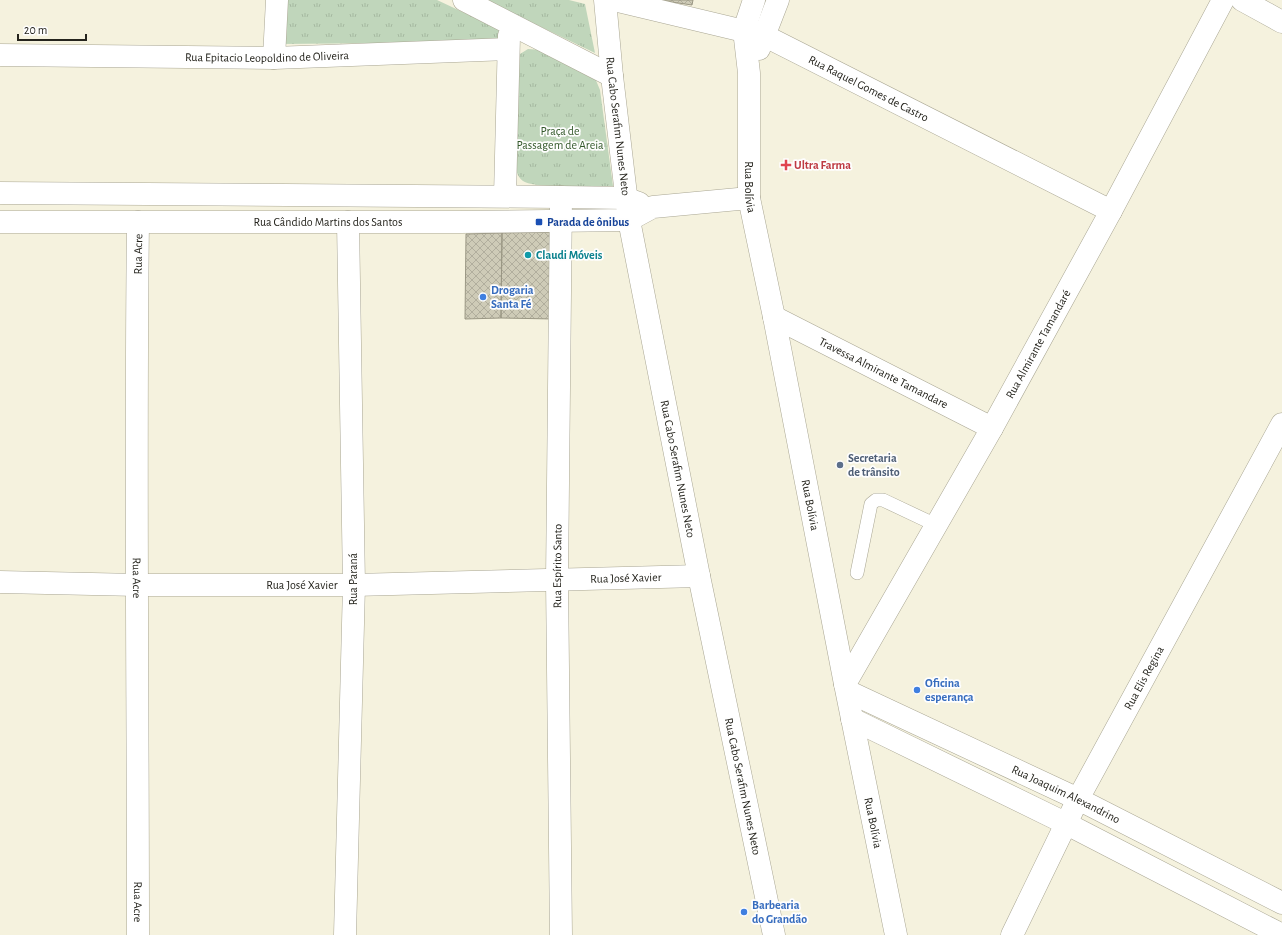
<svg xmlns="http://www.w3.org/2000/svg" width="1282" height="935" font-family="'Alegreya Sans',sans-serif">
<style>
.grass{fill:url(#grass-tufts)}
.building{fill:url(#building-cross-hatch);stroke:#9a9784}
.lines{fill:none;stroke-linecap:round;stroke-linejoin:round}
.lane-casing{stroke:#a9a693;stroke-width:14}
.street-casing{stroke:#a9a693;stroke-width:23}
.secondary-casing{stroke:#a9a693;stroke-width:23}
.lane{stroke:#fff;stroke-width:13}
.street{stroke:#fff;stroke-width:22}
.secondary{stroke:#fff;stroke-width:22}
.health-dot{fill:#e0444e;stroke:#fefefe;stroke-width:1.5}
.transit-dot{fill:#1a4fb4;stroke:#fefefe;stroke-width:1.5}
.culture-dot{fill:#0f9aa8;stroke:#fefefe;stroke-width:1.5}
.shop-dot{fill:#3f7fe0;stroke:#fefefe;stroke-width:1.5}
.service-dot{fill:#5c6f8a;stroke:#fefefe;stroke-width:1.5}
.labels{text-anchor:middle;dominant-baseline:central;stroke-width:3.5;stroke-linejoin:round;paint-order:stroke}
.street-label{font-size:12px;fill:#25241d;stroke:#fefefe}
.park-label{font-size:12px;fill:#33582a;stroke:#fefefe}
.health-label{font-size:12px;font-weight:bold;fill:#be3a42;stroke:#fefefe;text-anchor:start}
.transit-label{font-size:12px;font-weight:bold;fill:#164399;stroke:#fefefe;text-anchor:start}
.culture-label{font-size:12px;font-weight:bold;fill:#0d838f;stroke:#fefefe;text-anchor:start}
.shop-label{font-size:12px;font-weight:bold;fill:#366cbe;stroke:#fefefe;text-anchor:start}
.service-label{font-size:12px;font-weight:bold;fill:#4e5e75;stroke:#fefefe;text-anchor:start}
</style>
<defs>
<pattern id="grass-tufts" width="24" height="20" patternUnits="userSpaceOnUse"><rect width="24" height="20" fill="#c0d6bb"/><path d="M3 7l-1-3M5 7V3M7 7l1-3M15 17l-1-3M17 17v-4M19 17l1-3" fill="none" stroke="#a5b8a0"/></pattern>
<pattern id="building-cross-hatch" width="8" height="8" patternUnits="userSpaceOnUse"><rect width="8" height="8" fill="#cecbb7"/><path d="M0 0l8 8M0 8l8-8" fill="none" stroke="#b1ae9d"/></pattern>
</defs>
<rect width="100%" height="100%" fill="#f5f2de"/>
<path class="grass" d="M283,0H437L501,30V42L280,44Z
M485,0H569L585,4L595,53Z
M528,49L542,50L595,78L600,90L613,186C597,186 534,189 523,181C517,177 516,169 514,162L515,68L520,54Z"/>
<path class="building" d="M658,0H693L692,5Z
M555,232L554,319L501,318L502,233Z
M502,233L501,318L465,319L466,234Z"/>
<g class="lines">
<defs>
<path id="lane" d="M857,573L871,504L876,500H883L936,525"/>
<g id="street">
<path id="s1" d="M765,36L1111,211"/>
<path id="s2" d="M0,55L274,58L508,49"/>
<path d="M274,58L277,0"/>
<path d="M505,196L509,36"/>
<path id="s3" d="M138,222C135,459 138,697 138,935"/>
<path id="s4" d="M774,317L992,428"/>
<path id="s5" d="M0,582L138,585H354L699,576"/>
<path id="s6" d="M845,684L992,428L1111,211L1223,0"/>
<path id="s7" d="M847,691L1078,799L1282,903"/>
<path d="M852,719L1065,823L1282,935"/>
<path d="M345,935L354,585L348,222"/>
<path id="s8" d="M561,935L557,580L561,197"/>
<path id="s9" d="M1012,935L1078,799L1282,424"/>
</g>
<g id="secondary">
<path d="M464,0L612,76"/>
<path id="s10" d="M605,0L612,76L629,220L699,576L774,935"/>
<path d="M614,0L765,36"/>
<path id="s11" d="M754,0L744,30L749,73V198L774,317L845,684L896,935"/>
<path d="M1242,0L1282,22"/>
<path d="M759,49L778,0"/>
<path d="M0,193L561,197L625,198L639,203"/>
<path id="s12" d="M0,222H459L629,220L653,207L749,198"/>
</g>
</defs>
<use href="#lane" class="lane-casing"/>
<use href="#street" class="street-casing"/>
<use href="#secondary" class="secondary-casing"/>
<use href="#lane" class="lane"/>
<use href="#street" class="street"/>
<use href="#secondary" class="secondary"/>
</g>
<path class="health-dot" d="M784 159h4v4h4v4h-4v4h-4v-4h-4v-4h4z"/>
<rect class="transit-dot" x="535" y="218" width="8" height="8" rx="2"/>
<circle class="culture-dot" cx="528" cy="255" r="4"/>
<g class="shop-dot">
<circle cx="483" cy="297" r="4"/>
<circle cx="917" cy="690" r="4"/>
<circle cx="744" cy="912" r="4"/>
</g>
<circle class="service-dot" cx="840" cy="465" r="4"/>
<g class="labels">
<g class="street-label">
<text stroke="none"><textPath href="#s2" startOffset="267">Rua Epitacio Leopoldino de Oliveira</textPath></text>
<text stroke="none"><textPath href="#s1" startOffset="116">Rua Raquel Gomes de Castro</textPath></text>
<text stroke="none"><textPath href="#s10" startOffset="127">Rua Cabo Serafim Nunes Neto</textPath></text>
<text stroke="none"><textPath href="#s11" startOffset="189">Rua Bolívia</textPath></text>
<text stroke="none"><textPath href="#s12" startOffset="328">Rua Cândido Martins dos Santos</textPath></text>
<text transform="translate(138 254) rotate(-89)">Rua Acre</text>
<text stroke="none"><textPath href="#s6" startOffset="391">Rua Almirante Tamandaré</textPath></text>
<text stroke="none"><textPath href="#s4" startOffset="123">Travessa Almirante Tamandare</textPath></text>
<text stroke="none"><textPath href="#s10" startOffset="475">Rua Cabo Serafim Nunes Neto</textPath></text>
<text stroke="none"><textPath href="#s11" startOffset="513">Rua Bolívia</textPath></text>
<text stroke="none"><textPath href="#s8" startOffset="369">Rua Espírito Santo</textPath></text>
<text stroke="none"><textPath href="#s3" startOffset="356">Rua Acre</textPath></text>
<text stroke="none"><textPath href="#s5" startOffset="626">Rua José Xavier</textPath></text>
<text transform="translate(353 579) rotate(-90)">Rua Paraná</text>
<text stroke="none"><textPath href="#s5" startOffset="302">Rua José Xavier</textPath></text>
<text stroke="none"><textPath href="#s9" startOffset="289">Rua Elis Regina</textPath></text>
<text stroke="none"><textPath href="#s10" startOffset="799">Rua Cabo Serafim Nunes Neto</textPath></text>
<text stroke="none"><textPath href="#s7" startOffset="242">Rua Joaquim Alexandrino</textPath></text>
<text stroke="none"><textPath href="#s11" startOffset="837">Rua Bolívia</textPath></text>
<text stroke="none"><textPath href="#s3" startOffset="680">Rua Acre</textPath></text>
</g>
<g class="park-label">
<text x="560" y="131">Praça de<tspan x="560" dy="14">Passagem de Areia</tspan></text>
</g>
<g class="health-label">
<text x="794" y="165">Ultra Farma</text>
</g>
<g class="transit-label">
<text x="547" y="222">Parada de ônibus</text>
</g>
<g class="culture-label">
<text x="536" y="255">Claudi Móveis</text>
</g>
<g class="shop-label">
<text x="491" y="290">Drogaria<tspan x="491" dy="14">Santa Fé</tspan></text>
<text x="925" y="683">Oficina<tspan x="925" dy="14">esperança</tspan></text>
<text x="752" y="905">Barbearia<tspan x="752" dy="14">do Grandão</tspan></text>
</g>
<g class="service-label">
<text x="848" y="458">Secretaria<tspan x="848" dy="14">de trânsito</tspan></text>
</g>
</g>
<path d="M18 34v6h68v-6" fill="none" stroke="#25241d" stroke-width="2"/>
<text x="24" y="34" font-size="12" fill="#25241d" stroke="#fefefe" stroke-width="3" paint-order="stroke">20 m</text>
</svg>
